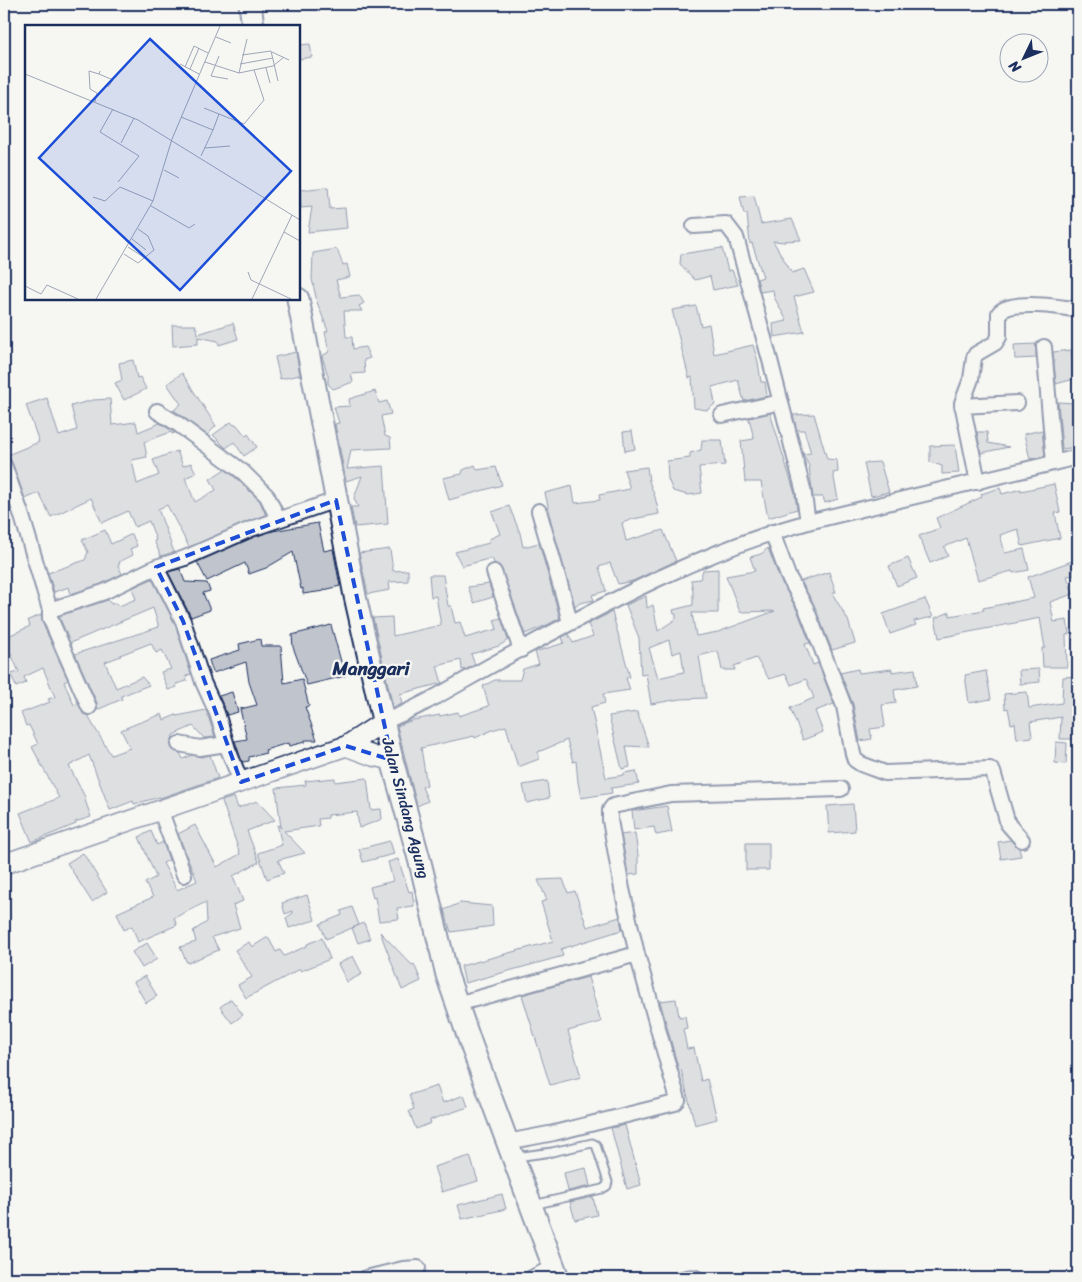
<svg xmlns="http://www.w3.org/2000/svg" width="1082" height="1282" font-family="Sriracha,sans-serif">
<style>
.building{fill:#c0c4cd;stroke:#1b2f5e;fill-rule:evenodd}
.lines{fill:none;stroke-linecap:round;stroke-linejoin:round}
.lane-casing{stroke:#1b2f5e;stroke-width:11}
.street-casing{stroke:#1b2f5e;stroke-width:18}
.secondary-casing{stroke:#1b2f5e;stroke-width:22}
.primary-casing{stroke:#1b2f5e;stroke-width:25}
.lane{stroke:#f6f6f2;stroke-width:7}
.street{stroke:#f6f6f2;stroke-width:14}
.secondary{stroke:#f6f6f2;stroke-width:19}
.primary{stroke:#f6f6f2;stroke-width:21}
.marked{fill:none;stroke:#1d4ed8;stroke-width:4;stroke-dasharray:10 6;stroke-linejoin:round}
.labels{text-anchor:middle;dominant-baseline:central;stroke-width:4.5;stroke-linejoin:round;paint-order:stroke}
.street-label{font-size:16px;fill:#1b2f5e;stroke:#f6f6f2}
.quarter-label{font-size:19px;font-weight:bold;fill:#1b2f5e;stroke:#f6f6f2}
.inset-road{fill:none;stroke:#9ea6b7;stroke-width:1}
.view{fill:#1d4ed8;fill-opacity:0.15;stroke:#1d4ed8;stroke-width:2.5}
.inset-edge{fill:none;stroke:#1b2f5e;stroke-width:2.5}
</style>
<rect width="100%" height="100%" fill="#f6f6f2"/>
<filter id="ink" filterUnits="userSpaceOnUse"><feTurbulence type="fractalNoise" baseFrequency=".02" numOctaves="2"/><feDisplacementMap in="SourceGraphic" scale="10" xChannelSelector="R" yChannelSelector="G"/><feConvolveMatrix kernelMatrix="1 2 1 2 8 2 1 2 1" color-interpolation-filters="sRGB"/></filter>
<g filter="url(#ink)">
<path class="building" d="M310,44L312,57L299,59V45Z
M328,187L330,209L345,208L347,228L308,232L312,207L301,208L300,190Z
M754,196L761,224L792,219L801,240L784,241L785,242L773,241L792,273L804,269L814,292L794,297L804,332L774,337L773,324L787,321L774,297L773,290L760,292L757,279L763,277L752,243L750,244L747,214H744L740,197Z
M722,248L728,271L732,270L738,285L713,290L710,276L695,280L680,264L681,254Z
M337,249L343,265L347,264L350,277L336,280L341,297L359,295L364,303L359,306L362,311H344L346,337H352L353,349L365,347L370,358L364,360L365,373L351,374L353,382L333,389L328,384V376L322,356L329,352L325,332L328,331L317,302L312,279L313,253Z
M696,306L701,326L709,324L714,354L753,345L758,362L761,382H765L767,396L744,401L738,380L712,387L715,404L707,410L694,408L692,377L689,378L672,310Z
M233,323L238,339L219,345L218,341L198,337V344L173,346L172,325H196L195,328H197L198,334Z
M1036,344V358L1015,359L1014,345Z
M1071,350L1074,379L1056,384L1053,352Z
M296,352L300,375L280,379L275,357Z
M133,360L137,378L140,377L146,389L124,400L115,383L122,380L119,363Z
M182,373L216,426L207,435L174,410L181,404L167,384Z
M375,391L379,403L387,401L391,414L381,416L385,436L390,438L391,448L351,450L347,469L384,466L388,524L355,527L351,507H358L354,498L362,476L346,481L335,424L339,423L334,407L350,406L349,399Z
M47,398L59,436L77,430L71,406L93,400L110,399L112,425L136,422L138,432L160,423L175,433L172,434L171,432L144,442L147,457L132,460L137,484L159,475L153,460L177,451L183,466L191,463L196,473L185,478L195,502L216,490L210,479L225,469L237,479L260,501L265,513V515L189,547L167,505L158,509L174,552L161,556L154,541L156,540L149,521L135,527L128,511L102,523L91,498L51,517L39,493L25,499L12,462L5,456L39,442L26,405Z
M1058,402L1074,403L1075,425L1078,424V447L1062,449Z
M770,413L795,494L797,509L768,518L761,482H745L741,441L754,439L749,418Z
M814,414L827,459L837,460L838,472L833,473L838,499L825,503L823,497H813L809,466L803,454L811,453L804,430H797L793,415Z
M231,422L234,425L236,424L246,436L248,434L257,447L244,456L234,442L226,448L213,435Z
M1042,430L1045,456L1030,459L1024,434Z
M632,431L635,449L625,451L623,432Z
M977,432H987L988,443L1009,447L981,453Z
M702,440H722L725,465L699,467L702,493L688,495L673,491L668,479L667,461L690,458V453L701,450Z
M955,445L959,473L942,474V466L930,462V446Z
M880,462L889,492L871,496L864,463Z
M475,465L477,470L496,467L502,485L449,500L443,478L462,474L463,470Z
M647,467L649,481L655,497L659,514L633,519L622,523L626,541L663,530L676,561L633,581L618,584L610,563L599,567L606,591L592,595L594,600L580,603L575,607L550,518H551L545,493L572,486L575,503L600,500L599,495L630,489L624,470Z
M1054,484L1060,512L1055,513L1060,538L1022,546L1018,529L1000,535L1005,553L1024,549L1029,570L1013,573L1012,571L978,580L966,538L944,547L948,556L930,563L919,536L940,528L936,518L982,497L981,494L1000,488L1002,494L1021,489V491Z
M509,506L520,533L523,547L539,543L560,618L549,624L525,634L500,566L494,563L492,558L462,566L455,552L489,543V539L500,534L492,512Z
M318,523L324,551L333,549L340,586L324,590V591L303,594V588L301,589L293,552L266,568L249,574L245,563L207,581L197,562L254,537L273,531Z
M105,530L111,544L132,534L137,546L130,549L133,555L119,562L120,564L118,565L122,574L101,584L71,594L69,587L54,592L48,573L85,560L88,552L82,540Z
M768,548L780,579L798,612L810,643L805,644L813,665L818,663L834,704L815,711L823,732L803,740L790,708L814,698L806,679L791,685L786,674L769,679L756,658L734,666L735,670H722L718,651L699,656L706,698L680,699L651,704L646,674L641,675L639,638L626,605L646,596L647,608L653,605L658,631L676,619V614H674L673,610L693,605V592L691,580L700,579L703,570L718,569V613H692L696,636L718,632L775,611L740,612L726,576L755,571L750,557L761,554ZM669,640L672,654L681,651L684,672L658,678L649,648Z
M390,549L393,571L408,570V581L389,582L390,590L368,594L359,553Z
M908,558L917,578L897,586L889,566Z
M1072,561L1075,575L1067,576L1073,594L1050,602L1054,622L1067,620L1069,634L1066,635L1067,667H1043L1042,648H1045L1040,618L939,638L935,618L950,612V616L984,610L983,608L1034,598L1028,577Z
M180,569L185,582L207,583L210,591L203,593L210,610L191,617L168,572Z
M829,572L836,592L832,593L848,620L855,643L832,650L814,605L801,581Z
M429,575H443L448,606H451L455,623L460,622L465,638L497,629L494,620L501,618L508,640L499,646L471,654L475,665L467,669L462,670L461,660L437,666L442,683L400,694L402,704L393,707L373,618L392,617L393,636L441,625L436,596L431,597Z
M152,579L175,624L191,674L186,676L187,681L176,684L177,687L168,690L161,672L171,669L162,650L156,653L151,643L120,655L121,656L105,662L116,688L142,677L149,685L121,696L122,699L97,710V703L75,654L159,627L153,608L70,643L59,616L108,600L111,604L117,603L119,606L136,599L132,588Z
M489,584L493,597L474,603L468,587Z
M925,599L933,617L914,621L916,625L890,634L883,614Z
M612,612L630,677L626,678L630,690L603,694L605,703L591,707L606,778L624,775V773L636,771L639,784L611,788L612,793L581,798L578,782L576,761L573,762L567,740L538,752L539,759L518,767L506,726L492,730L475,738L474,736L421,748L427,786L422,787L428,801L417,806L397,726L413,720L440,715V716L458,712L459,716L489,706L483,686L495,680H520L523,669L539,664L535,652L564,643L562,637L568,634L573,643L593,636L588,624Z
M41,615L42,622L68,680L64,682L74,705L78,703L83,714L90,715L89,718L111,755L130,748L121,730L133,725L162,714L164,720L176,715L177,716L206,710L215,737L204,738L193,726L173,735L171,746L174,751L180,753L183,759L192,755L201,757L210,755L218,778L160,798V797L134,804L133,801L110,810L89,755L69,766L86,799L85,800L91,817L75,822L76,824L32,842L20,813L59,798L32,747L38,744L29,725L26,726L21,713L50,702L48,699L55,697L43,668L24,677L26,683L16,687L11,674L19,672L4,638L30,626L28,620Z
M331,625L345,676L307,685L293,647L292,635Z
M260,639L261,646H281L284,683L302,679L309,706L305,707L317,740H305V742L289,746L288,743L265,750L266,753L249,757V761L242,762L235,741L247,739L240,709L257,705L249,682L246,662L213,673L209,660L240,650L239,644Z
M858,669L859,673L892,669V672L915,669L917,686L894,690L896,703L882,705L885,727L870,729L872,739L860,741L853,704L840,673Z
M1039,669L1040,682L1020,684L1019,670Z
M986,671L991,699L969,703L965,675Z
M1078,676V739H1060L1061,717L1030,722L1032,737L1017,739L1015,723L1011,724L1008,708L1005,709L1004,694L1027,692L1029,708L1062,703L1063,677Z
M232,692L238,712L227,715L219,696Z
M637,712L649,747L626,746L630,767L622,769L609,716Z
M1056,742L1067,743L1066,764L1055,763Z
M335,778V782L367,778L371,810L381,809L382,819L359,828L357,812L328,815V818L318,819L319,826L284,831L305,853L278,860L284,873L267,879L258,853L282,845L277,824L281,828L276,788L306,785L305,781Z
M547,781L549,798L527,803L523,785Z
M234,797L238,808L257,801L275,820L247,831L259,862L233,876L243,901L233,905L240,928L212,937L219,950L187,963L180,947L196,942L193,931L207,922L206,902L174,918L177,925L138,942L132,926L124,930L117,913L153,897L145,883L156,877L139,837L151,831L157,845L163,842L169,860L163,863L177,890L197,881L178,834L195,825L217,867L240,854L222,801Z
M853,804L855,831L829,833L827,806Z
M667,806L672,832L656,835L654,827L634,830L632,811Z
M635,833L638,855V874L628,875L621,835Z
M1010,840L1019,848L1021,856L1001,859L998,842Z
M390,841L394,854L363,862L359,849Z
M746,843H769V870H746Z
M83,853L107,892L92,902L67,863Z
M398,859L409,892L412,891L414,906L397,908L399,919L379,921L375,897L373,898L370,887L393,881L388,862Z
M563,879L568,893L575,891L587,927L620,917L622,930L561,949L563,956L465,983L461,966L553,941L541,902L547,900L538,880Z
M307,895L315,920L289,928L286,918L293,913V911L285,914L282,903Z
M460,903L492,906L493,926L451,932L444,910Z
M352,907L359,925L326,939L320,924L342,915L341,911Z
M364,923L370,939L358,943L352,928Z
M380,932L412,965L414,964L421,981L402,990Z
M268,937L276,952L280,950L284,956L307,946V944L322,938L330,959L301,971L300,969L246,998L238,985L252,977L235,950L249,942L252,947Z
M147,943L157,959L142,968L132,952Z
M353,956L362,974L347,982L338,964Z
M145,976L157,996L146,1003L134,982Z
M588,977L601,1022L568,1031L581,1077L550,1085L522,995Z
M231,999L243,1015L232,1023L220,1007Z
M676,999L679,1017L685,1016L687,1028L683,1029L687,1049L694,1048L701,1081L707,1079L717,1119L695,1125L681,1070L679,1071L660,1001Z
M437,1086L443,1103L464,1095L468,1107L430,1120L431,1123L416,1129L409,1111L414,1109L409,1095Z
M625,1125L641,1185L627,1189L611,1128Z
M470,1156L478,1181L442,1192L434,1167Z
M586,1168L590,1186L568,1191L564,1173Z
M502,1194L506,1209L462,1219L458,1205Z
M593,1197L597,1215L575,1220L570,1202Z"/>
<g class="lines">
<defs>
<path id="lane" d="M516,1157L552,1152L592,1143L596,1145L608,1182L607,1186L602,1189L533,1205
M673,1278C685,1275 693,1270 703,1278"/>
<path id="street" d="M694,226L726,224L736,237L770,360L803,489L808,522
M1044,347L1054,463
M962,406L1017,403
M157,411L178,424L243,472L267,496L278,519
M722,415L781,402
M4,465L21,513L50,610V618L89,707
M978,482L962,403L971,379L974,358L976,354L995,343L999,337V313C1011,299 1062,307 1078,310
M539,511L564,598L570,623
M772,532L788,576L806,608L844,706L853,754L855,760L861,764L885,773L990,769L993,772L1008,824L1022,840
M494,572L521,650
M50,610L104,592L156,567
M383,722C424,706 462,681 501,660C600,607 698,552 808,522L1078,457
M179,744L200,748L226,744
M241,782L228,749L217,713L203,682L183,621L156,567L185,558L251,529L336,500
M160,809L184,875
M457,1004L637,954
M507,1142L554,1133L675,1103L678,1100L637,954L622,889L610,820V810L613,806L671,794L841,789
M366,1278L403,1269L418,1268
M532,1278L553,1267"/>
<path id="secondary" d="M346,746L373,756L392,760
M4,864L346,746L383,722"/>
<path id="primary" d="M250,4L253,26
M298,299L355,596L392,760L421,866L447,975L472,1047L558,1278"/>
</defs>
<use href="#lane" class="lane-casing"/>
<use href="#street" class="street-casing"/>
<use href="#secondary" class="secondary-casing"/>
<use href="#primary" class="primary-casing"/>
<use href="#lane" class="lane"/>
<use href="#street" class="street"/>
<use href="#secondary" class="secondary"/>
<use href="#primary" class="primary"/>
</g>
</g>
<path d="M0 0H1082V1282H0ZM336,500L392,760L346,746L241,782L183,621L156,567Z" fill="#f6f6f2" fill-opacity=".55" fill-rule="evenodd"/>
<path class="marked" d="M336,500L392,760L346,746L241,782L183,621L156,567Z"/>
<g class="labels">
<g class="street-label">
<text transform="translate(406 808) rotate(75)">Jalan Sindang Agung</text>
</g>
<g class="quarter-label">
<text x="371" y="668">Manggari</text>
</g>
</g>
<g transform="translate(25 25)">
<rect width="275" height="275" fill="#f6f6f2"/>
<path class="inset-road" d="M191,12L206,18M247,27L264,35M217,30L246,26L253,56M194,31L186,51L203,54M180,37L214,48L248,41L259,32M155,39L174,49M215,39L248,33M160,42L169,21L183,28M241,43L245,58M165,44L174,23M214,48L222,14M0,49L113,95L275,195M74,49L88,55L83,62M70,77L72,68L65,64L64,46L74,49L75,46M179,83L219,99L239,75L229,45M88,84L75,107L114,131L93,157M156,92L188,105L176,131M188,105L194,89M147,114L195,1M96,118L109,93M180,123L205,121M139,145L154,153M68,172L80,176L95,162L128,176M126,181L164,203L170,199M259,207L275,216M107,214L121,225M103,222L120,233M99,229L113,238L129,225L123,211L113,204M223,247L226,255L266,274M0,261L16,269L22,260L53,274M71,274L128,176L147,114M227,274L267,190"/>
<path class="view" d="M125,14L266,146L155,265L14,133Z"/>
<rect width="275" height="275" class="inset-edge"/>
</g>
<rect width="1082" height="1282" fill="none" stroke="#f6f6f2" stroke-width="20"/>
<rect x="10" y="10" width="1062" height="1262" fill="none" stroke="#1b2f5e" stroke-width="2" filter="url(#ink)"/>
<g transform="translate(1024 58) rotate(227)"><circle r="24" fill="#f6f6f2" stroke="#9ea6b7"/>
<path d="M0-4L9 19L0 12L-9 19Z" fill="#1b2f5e"/>
<text y="-8" font-size="14" font-weight="bold" text-anchor="middle" fill="#1b2f5e">N</text>
</g>
</svg>
